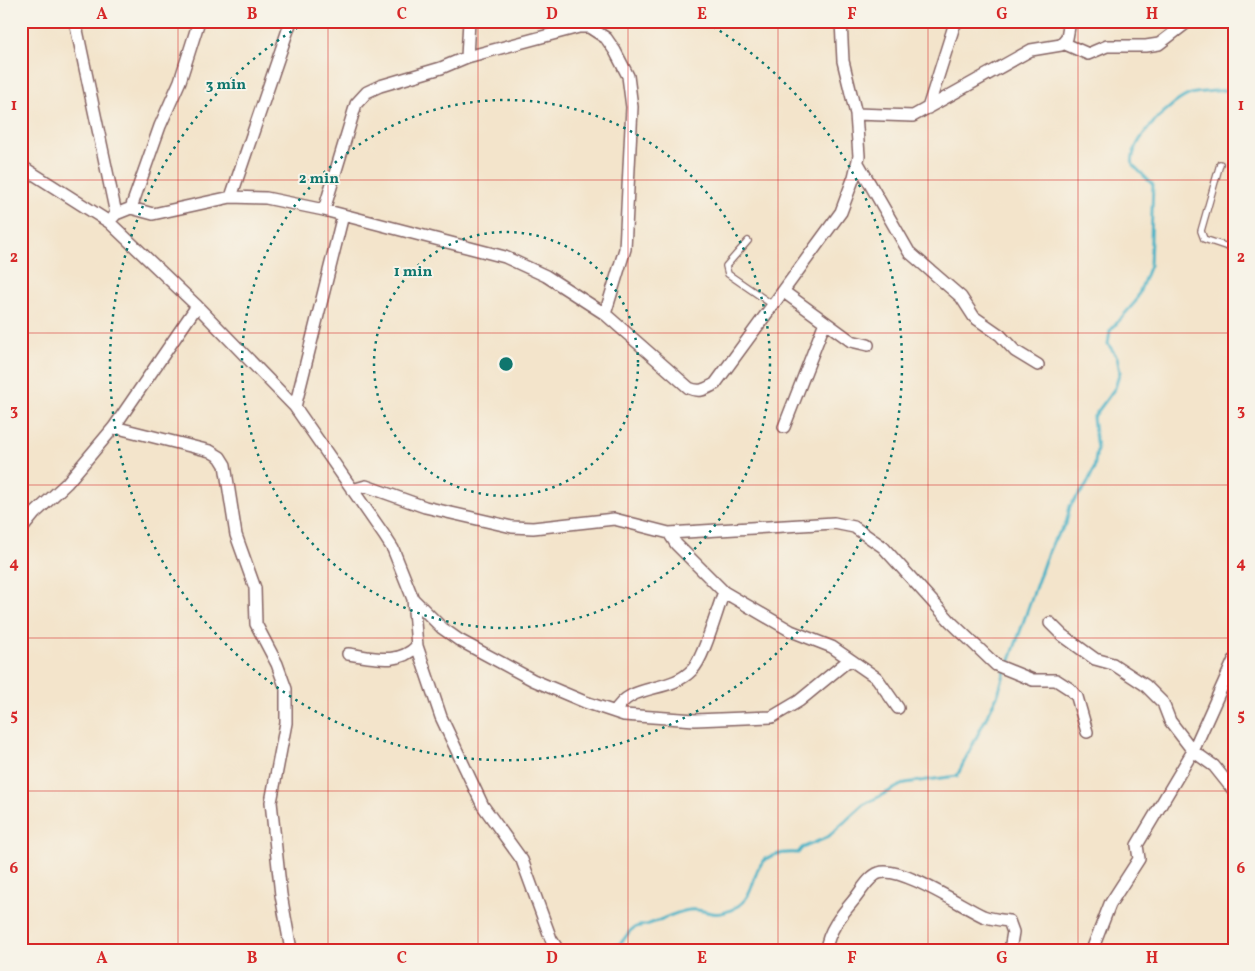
<svg xmlns="http://www.w3.org/2000/svg" width="1255" height="971" font-family="Vollkorn,serif">
<style>
.lines{fill:none;stroke-linecap:round;stroke-linejoin:round}
.stream{stroke:#48b2c6;stroke-width:3}
.lane-casing{stroke:#856463;stroke-width:8}
.street-casing{stroke:#856463;stroke-width:14}
.lane{stroke:#fff;stroke-width:5.5}
.street{stroke:#fff;stroke-width:11}
.grid{fill:none;stroke:#d62828;stroke-width:1;stroke-opacity:0.55}
.ring{fill:none;stroke:#0f766e;stroke-width:2.5;stroke-dasharray:2.5 5}
.centre{fill:#0f766e;stroke:#f7f3e8;stroke-width:2.5}
.ring-label{font-size:15px;text-anchor:middle;font-weight:bold;fill:#0f766e;stroke:#f7f3e8;stroke-width:4;stroke-linejoin:round;paint-order:stroke}
.neatline{fill:none;stroke:#d62828;stroke-width:2}
.grid-label{font-size:16px;text-anchor:middle;font-weight:bold;fill:#d62828}
</style>
<rect width="100%" height="100%" fill="#f7f3e8"/>
<filter id="ink" filterUnits="userSpaceOnUse"><feTurbulence type="fractalNoise" baseFrequency=".02" numOctaves="2"/><feDisplacementMap in="SourceGraphic" scale="10" xChannelSelector="R" yChannelSelector="G"/><feConvolveMatrix kernelMatrix="1 2 1 2 8 2 1 2 1" color-interpolation-filters="sRGB"/></filter>
<filter id="wash" filterUnits="userSpaceOnUse"><feTurbulence type="fractalNoise" baseFrequency=".0096" numOctaves="4" result="noise"/><feDisplacementMap in="SourceGraphic" scale="20" xChannelSelector="R" yChannelSelector="G"/><feGaussianBlur stdDeviation="1.12" result="paint"/><feColorMatrix in="noise" values="0 0 0 0 0 0 0 0 0 0 0 0 0 0 0 0 0 1.4 0 .05"/><feComposite in="paint" operator="in"/></filter>
<g filter="url(#wash)">
<rect width="100%" height="100%" fill="#f3e4cb"/>
<g class="lines">
<path class="stream" d="M1008,666L1045,560L1054,540L1066,524L1070,506L1086,486L1094,469L1097,449L1093,418L1115,388L1120,372L1117,357L1108,344L1110,331L1136,301L1150,265L1153,185L1133,165C1127,143 1172,100 1191,94C1197,92 1227,90 1234,90
M605,950C609,947 614,946 619,944C625,940 628,931 634,928C639,925 645,926 649,924C662,920 675,912 689,910C705,907 711,920 733,909C767,893 739,849 798,853L802,848L828,837L863,805L905,783L957,776L998,694L1005,671"/>
</g>
</g>
<g filter="url(#ink)">
<g class="lines">
<defs>
<path id="lane" d="M1220,164L1201,231L1204,239L1234,249
M748,241L726,266L728,274L773,305"/>
<path id="street" d="M75,21L116,214
M1063,43L1088,54L1107,46H1146L1159,44L1189,21
M467,57L469,21
M928,108L954,26L958,21
M856,114L913,116L1031,50L1061,45L1067,38L1070,21
M858,163L909,252L961,297L974,317L1000,335L1015,351L1038,365
M21,166L109,222L197,306L295,407L384,535L393,549L413,599L417,646L441,717L483,806L522,860L551,939L558,950
M231,197L291,21
M131,208L160,126L180,81L199,21
M324,210L356,104L367,92L380,86L441,68L467,57L579,27H589L606,38L615,51L628,76L632,107L625,249L605,314
M109,222L116,214L131,208L153,214L231,197L266,198L324,210L505,257L546,276L605,314L689,388C700,393 705,389 715,384L841,212L854,177L859,156L856,114L843,61L841,21
M784,292L851,341L868,345
M295,407L343,215
M114,427L210,451L220,457L225,465L236,535L255,588L256,624L277,664L286,689V723L271,802L281,895L291,950
M784,427L825,322
M352,490L366,486L425,507L512,527L533,528L614,519L669,533L834,523L854,527L883,547L951,622L996,665L1033,680H1056L1070,689L1077,697L1087,732
M21,530L34,514L67,483L114,427L197,306
M669,533L676,544L724,592L791,631L832,647L877,678L898,708
M413,599L442,628L459,640L533,680L585,702L624,715L695,720L772,717L799,701L849,660
M1050,623L1062,635L1095,659L1113,664L1145,685L1163,703L1170,721L1193,751L1214,766L1234,791
M348,654C372,657 398,666 417,646
M615,712C630,682 669,694 692,670C704,659 717,609 724,592
M826,950C828,931 842,914 853,901C860,893 869,876 879,873C900,865 963,907 983,916C991,919 1001,920 1009,921L1013,932L1010,950
M1092,950L1110,904L1139,859L1137,845L1193,751L1234,660"/>
</defs>
<use href="#lane" class="lane-casing"/>
<use href="#street" class="street-casing"/>
<use href="#lane" class="lane"/>
<use href="#street" class="street"/>
</g>
</g>
<path class="grid" d="M178,21V950M328,21V950M478,21V950M628,21V950M778,21V950M928,21V950M1078,21V950M21,180H1234M21,333H1234M21,485H1234M21,638H1234M21,791H1234"/>
<g class="ring">
<circle cx="506" cy="364" r="132"/>
<circle cx="506" cy="364" r="264"/>
<path d="M707 23A396 396 0 1 1 305 23"/>
</g>
<circle cx="506" cy="364" r="8" class="centre"/>
<g class="ring-label">
<text x="226" y="89">3 min</text>
<text x="319" y="183">2 min</text>
<text x="413" y="276">1 min</text>
</g>
<rect width="1255" height="971" fill="none" stroke="#f7f3e8" stroke-width="55"/>
<rect x="28" y="28" width="1200" height="916" class="neatline"/>
<g class="grid-label">
<text x="102" y="19">A</text>
<text x="252" y="19">B</text>
<text x="402" y="19">C</text>
<text x="552" y="19">D</text>
<text x="702" y="19">E</text>
<text x="852" y="19">F</text>
<text x="1002" y="19">G</text>
<text x="1152" y="19">H</text>
<text x="14" y="110">1</text>
<text x="1241" y="110">1</text>
<text x="14" y="262">2</text>
<text x="1241" y="262">2</text>
<text x="14" y="415">3</text>
<text x="1241" y="415">3</text>
<text x="14" y="568">4</text>
<text x="1241" y="568">4</text>
<text x="14" y="720">5</text>
<text x="1241" y="720">5</text>
<text x="14" y="873">6</text>
<text x="1241" y="873">6</text>
<text x="102" y="963">A</text>
<text x="252" y="963">B</text>
<text x="402" y="963">C</text>
<text x="552" y="963">D</text>
<text x="702" y="963">E</text>
<text x="852" y="963">F</text>
<text x="1002" y="963">G</text>
<text x="1152" y="963">H</text>
</g>
</svg>
